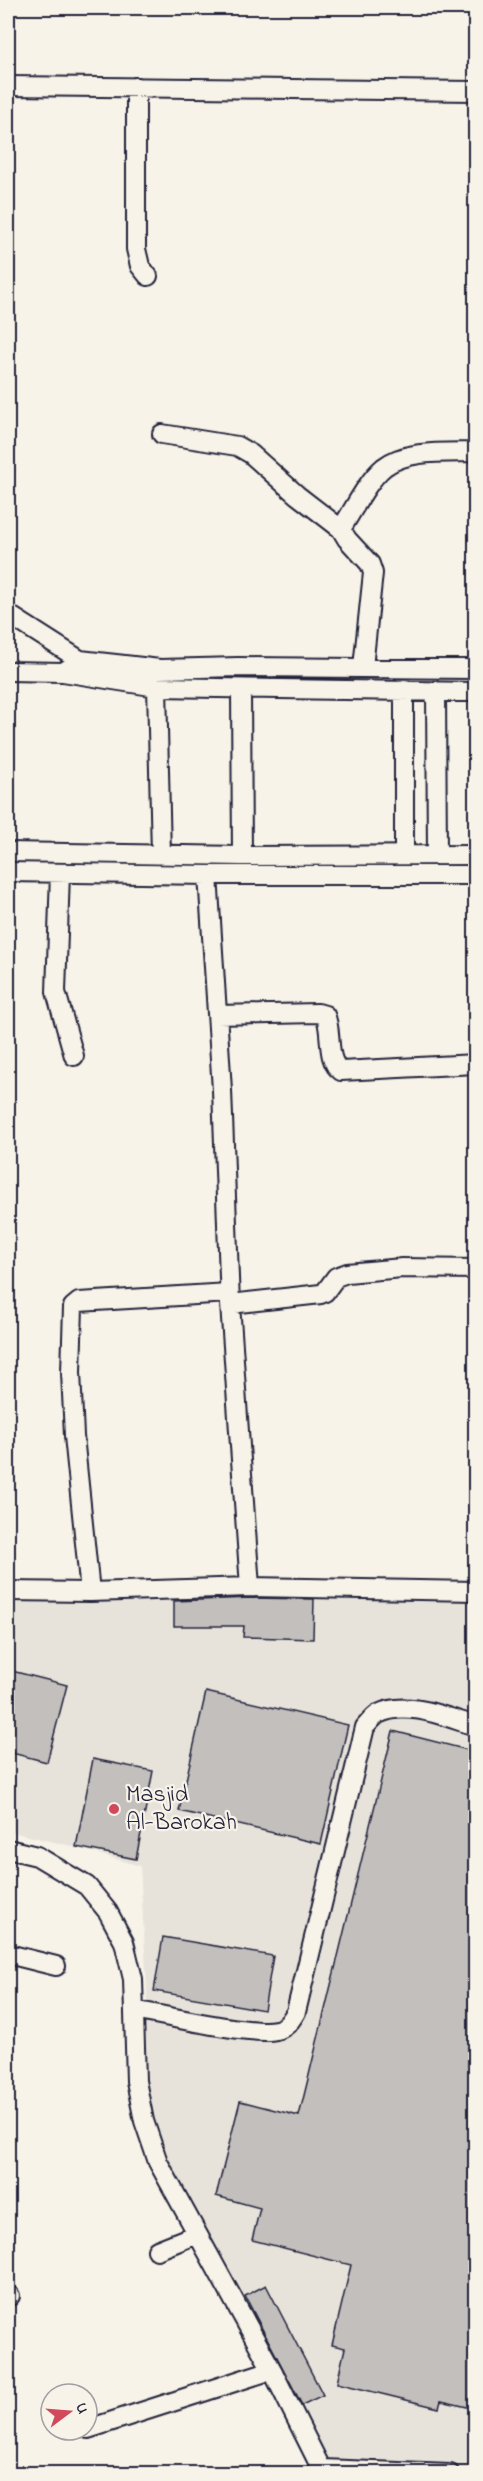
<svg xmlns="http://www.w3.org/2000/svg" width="483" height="2481" font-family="'Indie Flower',sans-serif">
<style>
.built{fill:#e7e3db}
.building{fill:#c2bfbd;stroke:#22223b;stroke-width:1.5}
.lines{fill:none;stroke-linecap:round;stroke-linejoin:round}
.minor-casing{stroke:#22223b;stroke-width:22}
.minor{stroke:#f7f3e8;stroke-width:18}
.poi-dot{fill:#d1495b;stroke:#f7f3e8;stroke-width:2}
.labels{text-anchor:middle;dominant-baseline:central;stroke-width:4.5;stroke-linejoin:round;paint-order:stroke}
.poi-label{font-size:24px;fill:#22223b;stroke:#f7f3e8;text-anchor:start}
</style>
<rect width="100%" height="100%" fill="#f7f3e8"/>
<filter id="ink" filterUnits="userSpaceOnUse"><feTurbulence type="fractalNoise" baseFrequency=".0167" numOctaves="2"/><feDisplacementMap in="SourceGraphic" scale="12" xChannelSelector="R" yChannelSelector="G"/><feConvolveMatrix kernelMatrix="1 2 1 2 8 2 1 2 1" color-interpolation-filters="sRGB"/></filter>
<g filter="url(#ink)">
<path class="built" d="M156,1591L475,1598V2469L329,2462L174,2177L154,2132L145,2083L147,1988L140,1866L75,1847L8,1831V1597Z"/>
<path class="building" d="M250,1598L314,1599L313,1639L243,1637L244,1626H174V1601Z
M8,1670L67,1685L47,1762L8,1752Z
M206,1692L348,1725L321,1844L179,1811Z
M393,1731L476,1752V2409L441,2401L439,2408L337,2383L345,2348L332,2345L351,2265L252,2240L260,2208L216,2196L240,2101L299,2116Z
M93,1759L153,1771L136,1859L76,1847Z
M163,1937L273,1956L264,2010L154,1991Z
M266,2285L323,2395L302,2405L245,2296Z"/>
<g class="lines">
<defs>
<path id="minor" d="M8,86L476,91
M136,87V249L140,266L148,276
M162,434L237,446L251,454L297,495L341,529L347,539L370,564L373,573L363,667
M341,529C353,511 367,481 384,467C407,449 448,453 476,452
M8,614L80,660L160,669L238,667L476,669
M8,671L63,672L74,665
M63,672L157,687L161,854
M157,687L476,692
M241,689L242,856
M404,689V853
M436,691L437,854
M8,852L242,856L476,855
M8,872L208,875H476
M60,873L56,992L74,1056
M208,875L222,1090L230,1304L250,1587
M217,1015L318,1013L325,1015C333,1031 325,1060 341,1071L476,1064
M230,1304L321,1294L325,1292L336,1277L347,1273L402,1268L476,1269
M8,1591L90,1592L250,1587L476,1591
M90,1592L74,1436L71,1372L73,1307L79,1302L229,1293
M8,1849L37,1856L87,1886L108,1912L124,1942L133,1979L136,2081L144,2121L158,2162L272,2370L324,2474
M8,1954L56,1966
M134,2010C162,2015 253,2036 276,2030C287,2028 291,2020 296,2012L365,1727C369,1723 373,1717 378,1714C407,1699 447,1718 476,1726
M157,2250L197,2234
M8,2296H10
M88,2429L272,2370
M323,2469L450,2474"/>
</defs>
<use href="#minor" class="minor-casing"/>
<use href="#minor" class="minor"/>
</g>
</g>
<circle class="poi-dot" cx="114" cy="1809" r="6"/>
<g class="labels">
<g class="poi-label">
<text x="126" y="1795">Masjid<tspan x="126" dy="28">Al-Barokah</tspan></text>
</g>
</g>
<rect width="483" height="2481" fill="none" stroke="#f7f3e8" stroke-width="30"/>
<rect x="15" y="15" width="453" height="2451" fill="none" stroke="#22223b" stroke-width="2" filter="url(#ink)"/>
<g transform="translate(69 2412) rotate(74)"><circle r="28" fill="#f7f3e8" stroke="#a29fa3" stroke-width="1.5"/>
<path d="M0-4.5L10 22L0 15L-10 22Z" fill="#d1495b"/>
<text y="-9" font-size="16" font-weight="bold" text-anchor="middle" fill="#22223b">U</text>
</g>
</svg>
